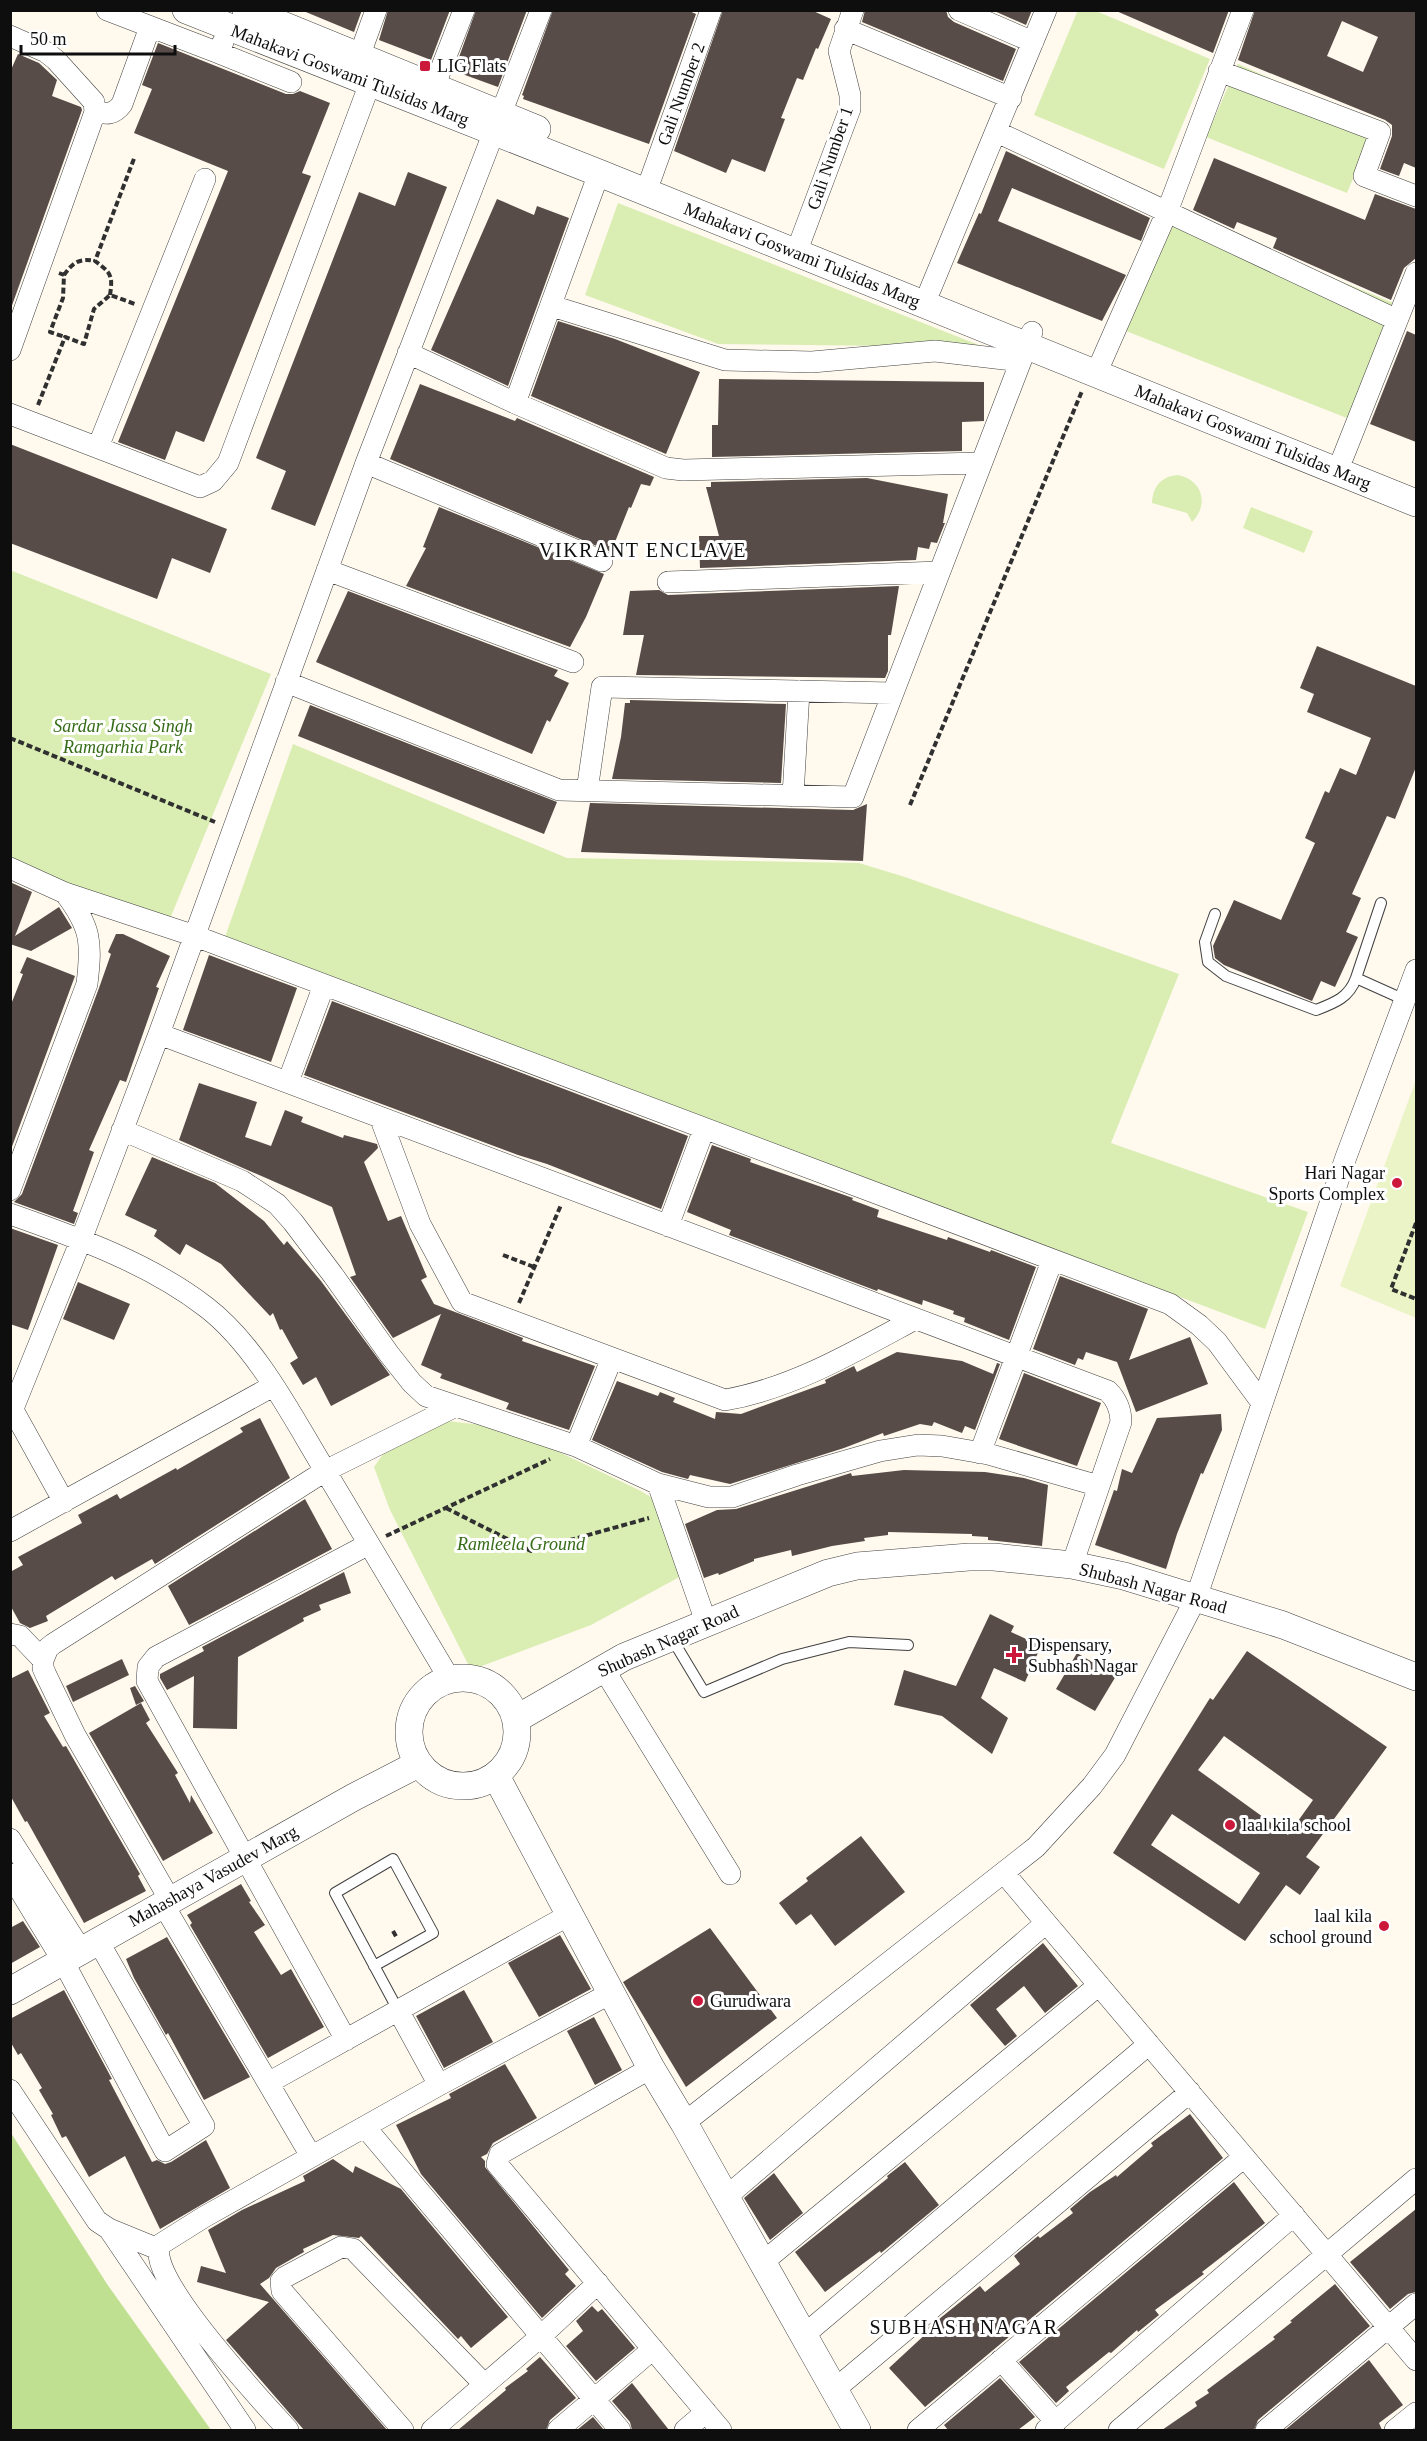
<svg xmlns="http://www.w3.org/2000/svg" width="1427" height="2441" font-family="'Times New Roman',serif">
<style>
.green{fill:#daeeb4}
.forest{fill:#c0e091}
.pitch{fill:#ebf4c6}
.building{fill:#584c49;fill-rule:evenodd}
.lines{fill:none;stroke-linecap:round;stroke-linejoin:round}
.service-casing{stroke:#414141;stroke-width:12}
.minor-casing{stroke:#414141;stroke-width:22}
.tertiary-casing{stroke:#414141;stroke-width:28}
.path{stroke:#303030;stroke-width:4;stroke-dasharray:6 3;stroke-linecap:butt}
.service{stroke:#fff;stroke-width:10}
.minor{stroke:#fff;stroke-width:21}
.tertiary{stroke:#fff;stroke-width:27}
.poi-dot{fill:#cc183a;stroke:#fff;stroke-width:2}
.labels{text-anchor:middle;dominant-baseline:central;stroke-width:6;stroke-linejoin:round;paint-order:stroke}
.poi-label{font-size:18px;fill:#0e0e0e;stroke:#fff;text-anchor:start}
.street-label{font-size:18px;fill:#0e0e0e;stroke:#fff}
.park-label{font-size:18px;font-style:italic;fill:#356c17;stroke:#fff}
.neighbourhood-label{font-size:20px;letter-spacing:1.5px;fill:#0e0e0e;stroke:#fff}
</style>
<rect width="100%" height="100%" fill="#fff9ee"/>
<path class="green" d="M1078,10L1096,11L1210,59L1164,169L1034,115Z
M1238,64L1376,125L1347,193L1206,137Z
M618,203L984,347L718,344L585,295Z
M1173,212L1408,309L1362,424L1126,331Z
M1177,475C1202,479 1210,504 1192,522L1187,513L1152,503C1153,486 1161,477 1177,475Z
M1251,507L1313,531L1304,553L1243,528Z
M10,570L271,674L169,921L11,862Z
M293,744L567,858L859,863L905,877L1179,974L1111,1143L1308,1212L1265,1329L225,937Z
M447,1421L491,1426L519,1433L639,1490L661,1503L685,1574L591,1625L471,1670L390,1510L374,1467L392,1441Z"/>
<path class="forest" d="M11,2133L107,2284L211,2430H11Z"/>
<path class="pitch" d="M1416,1080V1318L1340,1286Z"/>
<path class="building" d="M301,10H362L354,32Z
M388,10H450L431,60L379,40Z
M476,10H527L498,87L454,71Z
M553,10H687L696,14L649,144L523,99L524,96L522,95Z
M723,10H811L831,19L818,49L816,48L803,80L797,78L781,118L785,119L765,172L732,159L726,173L674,151Z
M865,10H946L948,17L954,22L1016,49L1003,81L862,22Z
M992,10H1032L1026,25Z
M1114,10H1229L1213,53Z
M1255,10H1416V168L1404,163L1399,176L1380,169L1392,136V125L1385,120L1238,60ZM1342,21L1378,37L1363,72L1327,56Z
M158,43L286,94H293L300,91L330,103L302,173L311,176L204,442L176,431L165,460L118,442L228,171L134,133L152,89L142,85Z
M18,54L39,63L57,80L52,96L81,107L82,110L10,311V72Z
M1006,151L1150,218L1141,241L1012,188L998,221L1126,275L1102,321L957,263L979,213L981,214Z
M1214,158L1365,220L1375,194L1416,209V258L1404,268L1391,300L1273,248L1277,238L1237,222L1234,229L1193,210Z
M408,172L447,187L315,526L271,509L286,471L256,458L359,192L395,206Z
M497,199L534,215L537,206L569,218L508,386L431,350Z
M558,321L615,339L700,372L666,454L531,396Z
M1407,331L1416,335V442L1370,424Z
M719,379L984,382V421L962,422V451L712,457V425H718Z
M420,384L515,421L517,418L654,477L650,486L641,484L631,508L629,507L611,552L390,459Z
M10,444L227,529L210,573L172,558L157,599L10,543Z
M867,478L948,494L943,523H945L937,543L931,542L929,549L918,547L916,560L700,568L699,536H719L706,487H711V482Z
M439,507L604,574L586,617L570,647L406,586L426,548L423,547Z
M899,586L891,635H888V671L885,678L636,675L644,635H623L630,591L659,590L668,595Z
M348,591L558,670L554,676L569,683L550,722L547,720L532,754L316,662Z
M1317,646L1416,686V767L1395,819L1387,816L1352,894L1361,898L1346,932L1358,937L1335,987L1321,981L1312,1001L1224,965L1215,958L1213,946L1234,900L1281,920L1315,843L1305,838L1325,791L1329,793L1340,768L1356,775L1371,738L1307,712L1314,694L1300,688Z
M630,700L786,704L781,783L612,779L621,737L625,703H630Z
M310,705L557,802L544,834L298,736Z
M590,803L853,810L867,804L863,861L581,852Z
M10,882L32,892L15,936L59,907L72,928L31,951L10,944Z
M116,934H123L170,956L156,987L159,988L126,1082L120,1080L89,1150L94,1152L73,1211L78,1213L74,1224L14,1202L22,1194L99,988L111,954L108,952Z
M209,955L297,988L271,1062L183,1030Z
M27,957L75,976L10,1152V1007L23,974L20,973Z
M332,1001L688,1136L661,1209L547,1164L518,1155L304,1075Z
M199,1083L257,1102L245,1137L271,1146L285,1110L303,1117L301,1122L343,1138L344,1135L377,1144L378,1148L364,1162L388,1221L401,1216L427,1277L421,1280L434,1304L523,1338L522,1341L595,1366L569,1430L506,1409L509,1403L440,1378L442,1374L421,1365L441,1314L393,1338L350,1277L356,1275L332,1207L179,1140Z
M712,1145L751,1159L750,1162L853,1198L852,1200L879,1210L877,1217L947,1240L948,1237L990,1252L991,1250L1036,1267L1009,1340L964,1322L965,1318L953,1314L954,1311L923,1300L922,1305L878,1289L877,1291L729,1235L731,1230L687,1212Z
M152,1157L215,1183L264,1221L284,1245L287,1241L321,1281L390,1375L331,1406L316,1377L303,1385L290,1363L298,1358L282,1329L280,1330L273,1313L270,1316L221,1264L186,1244L180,1255L154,1236L157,1230L125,1215Z
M10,1228L58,1245L28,1330L10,1324Z
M1060,1276L1148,1309L1129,1360L1190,1337L1208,1384L1136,1412L1117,1362L1086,1352L1083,1360L1078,1358L1075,1365L1033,1349Z
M78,1282L130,1304L114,1340L63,1319Z
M897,1352L962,1361L993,1374L997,1363L1000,1364L975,1430L965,1426L962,1433L934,1422L932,1426L920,1424L884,1436L883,1433L844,1448L730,1484L690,1475L688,1479L662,1472L592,1440L617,1381L658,1396L660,1392L675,1398L673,1402L715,1419L716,1412L741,1414L826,1383L825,1380L854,1366L857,1372Z
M1024,1373L1101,1403L1077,1466L999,1439Z
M1221,1414L1222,1430L1203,1474L1201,1473L1177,1534L1166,1569L1095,1545L1114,1490L1117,1491L1122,1469L1132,1473L1157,1418Z
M260,1418L290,1478L155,1564L152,1559L115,1580L112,1576L46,1616L48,1621L30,1628L20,1623L10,1605V1572L23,1565L18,1557L82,1523L78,1515L117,1494L120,1499L176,1468L177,1470L243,1432L240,1428Z
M904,1470L985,1472L1024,1478L1048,1485L1042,1546L988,1540V1537L972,1536V1534L888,1532V1535L864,1538L865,1541L832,1546L792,1556L791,1550L754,1559V1561L719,1575L718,1573L704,1578L685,1524L717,1510L736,1509L851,1473L852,1476Z
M305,1499L332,1549L189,1625L168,1586Z
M344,1572L351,1593L319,1605L321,1610L303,1618L304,1621L238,1657L237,1729L193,1728L194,1676L167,1690L160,1678V1674L204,1651L202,1647Z
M990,1614L1014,1626L1011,1632L1041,1646L1025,1682L994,1668L981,1698L1008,1718L992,1754L942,1716L894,1705L904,1670L956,1686Z
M1247,1651L1387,1747L1306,1857L1320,1867L1300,1895L1286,1885L1245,1941L1113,1853L1210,1698L1213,1700ZM1224,1736L1313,1800L1288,1835L1198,1770ZM1172,1814L1260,1873L1239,1904L1151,1845Z
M1077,1653L1116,1676L1095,1711L1056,1689Z
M122,1659L129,1675L73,1702L66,1686Z
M28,1670L50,1713L44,1716L63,1747L66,1746L140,1874L138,1876L146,1891L84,1923L27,1821L25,1822L10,1795V1679Z
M135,1686L144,1701L136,1705L130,1688Z
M141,1703L150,1720L146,1723L178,1773L175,1775L190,1803L191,1795L213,1833L163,1861L89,1733Z
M861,1836L905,1892L835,1946L811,1914L796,1925L779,1903L808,1881L806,1878Z
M241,1884L251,1901L249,1902L265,1925L254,1932L281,1975L291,1969L324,2027L268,2058L190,1925L192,1923L187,1915Z
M23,1921L40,1947L10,1964V1928Z
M710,1928L777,2018L686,2087L623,1982Z
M560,1935L591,1989L539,2017L508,1963Z
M167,1937L250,2077L204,2100L168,2033L166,2035L134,1978L126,1959Z
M1043,1943L1078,1986L1045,2013L1024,1986L996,2009L1017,2036L1005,2046L970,2005Z
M64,1990L112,2079L109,2080L152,2162L157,2160L165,2164L171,2162L206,2140L230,2188L160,2229L125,2156L89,2177L66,2136L62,2138L51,2115L53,2114L39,2090L42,2088L21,2053L18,2055L10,2041V2019Z
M464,1990L493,2042L444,2068L416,2016Z
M594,2017L622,2070L595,2085L567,2031Z
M505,2064L537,2118L493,2143L487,2154L481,2157L485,2161V2167L569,2270L565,2274L576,2286L542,2318L421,2174L396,2125L451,2098L449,2094Z
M1190,2114L1223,2158L925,2407L889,2368L930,2330L928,2328L980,2286L985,2292L1020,2264L1014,2256L1038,2236L1040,2238L1073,2213L1070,2209L1090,2192L1116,2175L1117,2177L1153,2146L1151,2143Z
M333,2159L353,2173L355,2166L401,2189L508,2317L471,2348L461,2336L458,2339L361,2236L359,2238L333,2235L303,2249L304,2252L276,2268L269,2278L260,2284L387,2430H304L226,2340L269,2302L197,2282L201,2266L226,2273L208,2230L242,2210L305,2181L303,2176Z
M905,2162L939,2205L881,2253L880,2251L825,2292L795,2252L888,2178L887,2176Z
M774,2173L803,2213L770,2240L744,2198Z
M1234,2182L1265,2223L1202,2272L1204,2274L1155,2310L1159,2315L1138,2332L1137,2330L1111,2353L1109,2352L1066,2387L1069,2391L1056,2403L1019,2362Z
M1416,2209V2292L1408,2294L1390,2309L1350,2262Z
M1335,2284L1370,2326L1258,2420L1254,2430H1162L1197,2406L1195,2402L1209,2393L1207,2390L1275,2339L1273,2337L1292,2322L1290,2321Z
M592,2306L598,2312L602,2309L635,2348L596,2381L566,2346L583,2331L576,2321Z
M540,2357L576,2398L550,2420L546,2430H458L506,2390L505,2388L528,2371L526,2369Z
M1369,2360L1403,2405L1379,2423L1382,2430H1285Z
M1000,2378L1035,2417L1018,2430H948L944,2425Z
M632,2383L669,2430H632L630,2422L612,2401Z
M593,2417L604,2430H577Z"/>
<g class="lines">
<defs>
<path id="service" d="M1381,903L1356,978L1405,1000
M1215,914L1205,942L1208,962L1226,976L1316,1010C1334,1003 1349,998 1356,978
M671,1637L704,1692L782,1659L849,1642L908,1645
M374,1966L433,1933L393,1859L335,1893L398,2010"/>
<path id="minor" d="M107,10L219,53
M959,10L1033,42
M845,29L1011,98
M10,36L46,52L56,60L94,102L95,112L10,350
M223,42L219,53L291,82
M359,57L376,10
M1219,71L1380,132L1364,176L1416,196
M434,87L464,10
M95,112C107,114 114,115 122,104L150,27
M997,132L1397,320
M651,178L711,10
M796,253L850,109V95L839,51L853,10
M930,290L1046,10
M552,306L725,360L812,362L935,351L1020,361
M408,353L515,403L666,468L683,470L981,463
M1102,360L1167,212L1243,10
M515,403L599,173
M10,414L200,487L213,481L228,463L370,83
M98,447L205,179
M1343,457L1416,273
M366,463L602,561
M327,570L573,662
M668,582L939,572
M286,682L559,790L853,797L1032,332
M587,791L602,687L893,693
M793,796L799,691
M10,868L65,893L195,936L1170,1304L1199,1325L1217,1342L1262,1403
M159,1034L1108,1391C1117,1400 1121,1409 1121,1422L1072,1565
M288,1082L324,985
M380,1117L420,1224L462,1302L725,1400C793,1388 854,1352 915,1319
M122,1130L242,1181L277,1204L293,1222L333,1275L389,1354L412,1383L426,1396L576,1446L658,1484L709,1497H732L797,1475L880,1451L918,1445L942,1446L988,1454L1099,1486
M10,1190L87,984C92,942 91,927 65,893
M10,1214C78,1238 149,1263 206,1307C257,1346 293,1418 326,1472C367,1541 408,1609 449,1678
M668,1226L704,1129
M13,1410L64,1502
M10,1416L81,1240L159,1034L366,463L541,10
M576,1446L612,1358
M980,1453L1052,1261
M658,1484L706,1622
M10,1531L273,1386
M10,1634L20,1636L43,1660
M603,1668L730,1874
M10,1839L81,1950
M1004,1873L1416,2360
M10,1874L63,1961L165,2151L204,2126L98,1941
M170,1900L75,1735L46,1675L43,1668V1660L48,1648L53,1644L325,1471L456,1406
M163,1904L311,2156
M398,2010L439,2085
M346,2040L147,1681L148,1667L156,1657L369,1544
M651,2068L500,2154L497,2164L721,2430
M268,2083L569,1915
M10,2090L97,2221L109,2229L158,2249
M684,2123L1036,1847L1092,1786L1115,1755L1196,1598L1346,1157L1416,970
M365,2127L620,2430
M726,2197L1046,1923
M109,2229L245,2430
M763,2262L1099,1985
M804,2335L1149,2044
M1001,2360L1056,2422
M834,2390L1190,2092
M288,2430C266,2405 140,2272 161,2244L204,2217L439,2085L611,1993
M403,2430L282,2291L281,2281L285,2277L341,2247L353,2249L484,2384
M432,2430L540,2337L598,2283
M558,2430L653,2349
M685,2430L706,2412
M918,2430L1244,2157
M1046,2430L1294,2215
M1119,2430L1416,2179
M1266,2430L1416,2304
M1395,2430L1416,2413"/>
<path id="tertiary" d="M186,10L599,173L1416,503
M246,10L537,129
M409 1732a54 54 0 1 1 108 0a54 54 0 1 1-108 0Z
M516,1719L624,1657L828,1573L857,1566L969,1557H994L1072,1565L1124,1576L1283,1625L1416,1677
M496,1776L651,2068L684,2123L857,2430
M10,1991L354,1797L418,1764"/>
</defs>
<use href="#service" class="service-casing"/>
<use href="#minor" class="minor-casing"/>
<use href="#tertiary" class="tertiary-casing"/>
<path class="path" d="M59,273L64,275L63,298L50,332L65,337
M64,275C73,262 80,258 95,261
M110,295C113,275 111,273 95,261L135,156
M38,405L65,337L84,344L94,309L110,295L135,304
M10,738L215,822
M910,805L1082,391
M1416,1223L1391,1289L1416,1299
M503,1255L534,1267
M519,1303L561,1205
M446,1508L531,1551L649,1518
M386,1536L550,1459
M393,1931L397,1938"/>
<use href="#service" class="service"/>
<use href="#minor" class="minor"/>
<use href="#tertiary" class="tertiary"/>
</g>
<g class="poi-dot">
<rect x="419" y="60" width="12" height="12" rx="3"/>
<circle cx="1397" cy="1183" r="6"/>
<path d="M1011 1646h6v6h6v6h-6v6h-6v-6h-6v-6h6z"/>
<circle cx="1230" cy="1825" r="6"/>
<circle cx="1384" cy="1926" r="6"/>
<circle cx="698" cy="2001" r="6"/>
</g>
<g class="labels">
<g class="poi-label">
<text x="437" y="66">LIG Flats</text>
<text x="1385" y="1173" text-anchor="end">Hari Nagar<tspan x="1385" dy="21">Sports Complex</tspan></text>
<text x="1028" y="1645">Dispensary,<tspan x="1028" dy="21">Subhash Nagar</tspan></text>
<text x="1242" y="1825">laal kila school</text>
<text x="1372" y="1916" text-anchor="end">laal kila<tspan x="1372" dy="21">school ground</tspan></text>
<text x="710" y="2001">Gurudwara</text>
</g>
<g class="street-label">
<text transform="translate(350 75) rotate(21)">Mahakavi Goswami Tulsidas Marg</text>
<text transform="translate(681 94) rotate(-70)">Gali Number 2</text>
<text transform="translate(830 158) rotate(-71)">Gali Number 1</text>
<text transform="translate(802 255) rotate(22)">Mahakavi Goswami Tulsidas Marg</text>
<text transform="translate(1253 437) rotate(22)">Mahakavi Goswami Tulsidas Marg</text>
<text transform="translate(1153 1588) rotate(15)">Shubash Nagar Road</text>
<text transform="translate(668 1641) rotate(-24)">Shubash Nagar Road</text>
<text transform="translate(213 1876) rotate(-29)">Mahashaya Vasudev Marg</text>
</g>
<g class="park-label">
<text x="123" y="726">Sardar Jassa Singh<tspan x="123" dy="21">Ramgarhia Park</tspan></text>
<text x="521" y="1544">Ramleela Ground</text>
</g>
<g class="neighbourhood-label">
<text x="643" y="550">VIKRANT ENCLAVE</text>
<text x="964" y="2327">SUBHASH NAGAR</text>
</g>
</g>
<rect width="1427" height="2441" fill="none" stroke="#0e0e0e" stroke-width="24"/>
<path d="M21 45v9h154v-9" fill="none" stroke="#0e0e0e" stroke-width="3"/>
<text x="30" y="45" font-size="18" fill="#0e0e0e" stroke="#ffffff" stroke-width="4.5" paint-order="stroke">50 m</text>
</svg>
